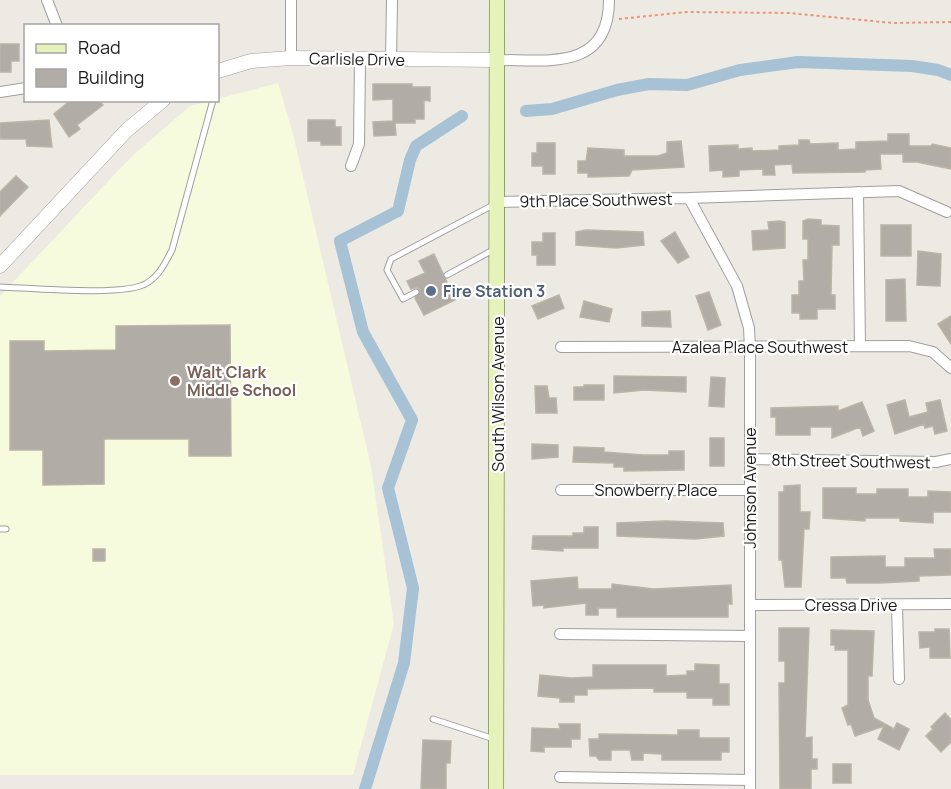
<svg xmlns="http://www.w3.org/2000/svg" width="951" height="789" font-family="Manrope,sans-serif">
<style>
.education{fill:#f5fbdc}
.lines{fill:none;stroke-linecap:round;stroke-linejoin:round}
.canal{stroke:#a7c2d5;stroke-width:12}
.building{fill:#b1aca5;stroke:#bcb4a6;stroke-width:1.5}
.service-casing{stroke:#9f9f9f;stroke-width:7}
.minor-casing{stroke:#9f9f9f;stroke-width:12}
.tertiary-casing{stroke:#9f9f9f;stroke-width:15}
.secondary-casing{stroke:#4c6510;stroke-width:16}
.path{stroke:#ea9675;stroke-width:2;stroke-dasharray:3 3;stroke-linecap:butt}
.service{stroke:#fff;stroke-width:5}
.minor{stroke:#fff;stroke-width:10}
.tertiary{stroke:#fff;stroke-width:14}
.secondary{stroke:#e5f2ba;stroke-width:15}
.service-dot{fill:#5c6f8a;stroke:#fff;stroke-width:2}
.education-dot{fill:#8d6e63;stroke:#fff;stroke-width:2}
.labels{text-anchor:middle;dominant-baseline:central;stroke-width:4.5;stroke-linejoin:round;paint-order:stroke}
.street-label{font-size:16px;fill:#1b1b1b;stroke:#fff}
.service-label{font-size:16px;font-weight:bold;fill:#4e5e75;stroke:#fff;text-anchor:start}
.education-label{font-size:16px;font-weight:bold;fill:#785e54;stroke:#fff;text-anchor:start}
</style>
<rect width="100%" height="100%" fill="#eceae2"/>
<path class="education" d="M278,83L293,134L371,466L394,624L353,775H0V296L132,156L190,106Z"/>
<g class="lines">
<path class="canal" d="M526,111L552,109L617,90L649,84L687,85L740,70L798,62L912,66L938,70L951,75
M365,789L404,663L413,588L388,488L412,420L363,332L340,241L398,211L410,160L416,146L462,116"/>
</g>
<path class="building" d="M0,44H19V61H11V72H0Z
M373,84H412V87H430V101L424,100V119H415V123H395L396,135L374,136L373,122L393,121V99L373,100Z
M71,100H98L103,105L77,125L80,129L69,137L54,114Z
M49,120L52,147L27,146L26,139H0V123Z
M308,120H335V127H341V145H321V141H308Z
M888,134H909V146H931L932,144L951,148V169L917,162H903V154H880L881,169L865,170V172L793,173L792,164L774,165L775,175H763V169L739,170V176L723,177V170L710,171L709,146L738,145V149L752,148V151L779,150V146L799,145V140H809L810,144L838,143V150L856,149V142L888,141Z
M681,141L684,167L632,170L629,176L588,177V173H578V161H586L588,148L624,150V156H658L667,153V142Z
M537,143H555V174H543V166H532V153H537Z
M16,176L28,187L0,216V192Z
M808,219L821,220V225L839,226V245H832L831,295H835V309H817V319H800V313H792V295H799V281H804L803,260H808V239H803V221Z
M780,221L785,222V248L753,250L752,231L769,230L768,222Z
M881,225H911V256H881Z
M586,230L643,232L644,245L616,248L576,245V232Z
M675,232L689,257L678,263L661,241Z
M543,233H555V265H537V255H532V242H543Z
M918,251L941,254L940,286L917,285Z
M434,254L455,300L424,315L415,298L420,290L417,287L411,289L407,281L425,273L419,261Z
M905,279L906,321H886V280Z
M709,292L721,325L708,330L696,296Z
M559,295L564,308L538,319L532,306Z
M584,301L612,309L609,322L580,317Z
M670,311L671,327L642,326V312Z
M951,316V344L938,324Z
M230,325L231,456H189V439H104V484L43,485V450H10V341H44V351L116,350V326Z
M614,376L686,377V392L644,390L614,393Z
M711,377L725,378L724,407L709,406Z
M584,385H604V400H574V387H584Z
M535,386H547L549,398H556L557,413H536Z
M905,400L909,417L928,412L926,403L940,400L947,431L935,434L933,426L925,428L924,424L895,434L887,405Z
M862,402L874,431L863,436L860,427L832,438V427H810V435H776V417H771V408L838,406V411Z
M710,438H724V466H710Z
M532,444L558,445V457L532,459Z
M574,447L604,448V452L643,455H669V451H684V470L624,471V467H614V463L573,462Z
M800,485V512H810L809,529H804L801,587H785L782,560H779V492H784V486Z
M823,488H856V494H877V489H908V497H928V491L951,492V512H933V523L900,521V518H865V521L823,518Z
M666,521L723,523L724,536L695,539L617,536V523Z
M584,527H598V548H563V551L532,549L533,536H573V533H584Z
M93,549H105V561H93Z
M934,549H951V575L919,576V581L879,583H847L846,578H831V557L885,556V567H905V558H935Z
M577,577L578,589H612V584L654,589L731,585L732,604H728V617H617V608H598V615H586V603L544,608V605L533,606L531,581Z
M779,628H809L805,738L812,737V759H817V769H811V789H780L779,683H785V661H779Z
M935,629H949L950,658H930V647L920,648L919,632H935Z
M831,630L874,631L872,676H868V700L874,718L894,729L897,723L909,729L899,750L878,739L884,726L855,736L851,724L848,725L842,708L848,705V650H835V645H831Z
M695,664L719,665V684H729V705H713V698H687V692H654V688L587,689V695H574V702H560V698L538,696L540,675L571,678L593,677V665H666V676L687,675V671H695Z
M945,713L951,720V742L941,752L926,736L933,729L931,727Z
M559,724H580V739H571V747H544V752L531,751L532,728L560,729Z
M678,730H699V738H729V752H721V760H662V754L643,753V760H632L630,750H611V760H599L596,756H590L589,739H599V734L678,735Z
M423,740L451,741L450,763H446V789H421Z
M833,764H851V783H833Z"/>
<g class="lines">
<defs>
<path id="service" d="M447,275L493,250
M0,287C29,288 127,297 147,283C160,275 165,263 172,250L213,100
M416,292L403,299L387,270L391,259L495,204
M0,529H6
M433,719L494,739"/>
<path id="minor" d="M47,0L57,26
M291,58V0
M391,60L392,0
M498,60C548,60 609,71 609,0
M0,92L26,88
M351,166L359,144L360,60
M858,192L860,346
M689,198L899,191L947,212
M499,202L689,198L737,286L749,328L750,348V789
M561,347L909,346L933,352L951,368
M750,459L936,462L951,459
M561,490H751
M750,605L951,604
M897,606L899,679
M560,634L750,636
M560,777L750,780"/>
<path id="tertiary" d="M218,71L251,61L291,58L498,60
M0,266L127,130L163,100"/>
<path id="secondary" d="M496,789L497,0"/>
</defs>
<use href="#service" class="service-casing"/>
<use href="#minor" class="minor-casing"/>
<use href="#tertiary" class="tertiary-casing"/>
<use href="#secondary" class="secondary-casing"/>
<path class="path" d="M619,19L686,12L789,13L893,23L951,22"/>
<use href="#service" class="service"/>
<use href="#minor" class="minor"/>
<use href="#tertiary" class="tertiary"/>
<use href="#secondary" class="secondary"/>
</g>
<circle class="service-dot" cx="431" cy="291" r="6"/>
<circle class="education-dot" cx="175" cy="381" r="6"/>
<g class="labels">
<g class="street-label">
<text transform="translate(357 59) rotate(1)">Carlisle Drive</text>
<text transform="translate(596 200) rotate(-1)">9th Place Southwest</text>
<text x="760" y="347">Azalea Place Southwest</text>
<text transform="translate(498 394) rotate(-90)">South Wilson Avenue</text>
<text transform="translate(851 461) rotate(1)">8th Street Southwest</text>
<text transform="translate(750 488) rotate(-90)">Johnson Avenue</text>
<text x="656" y="490">Snowberry Place</text>
<text x="851" y="605">Cressa Drive</text>
</g>
<g class="service-label">
<text x="443" y="291">Fire Station 3</text>
</g>
<g class="education-label">
<text x="187" y="372">Walt Clark<tspan x="187" dy="18">Middle School</tspan></text>
</g>
</g>
<rect x="24" y="24" width="195" height="78" fill="#ffffff" stroke="#a4a4a4" stroke-width="1.5"/>
<rect x="36" y="44" width="30" height="9" fill="#e5f2ba" stroke="#a4a4a4" stroke-width="1.5"/>
<text x="78" y="54" font-size="18" fill="#1b1b1b">Road</text>
<rect x="36" y="69" width="30" height="18" fill="#b1aca5" stroke="#a4a4a4" stroke-width="1.5"/>
<text x="78" y="84" font-size="18" fill="#1b1b1b">Building</text>
</svg>
